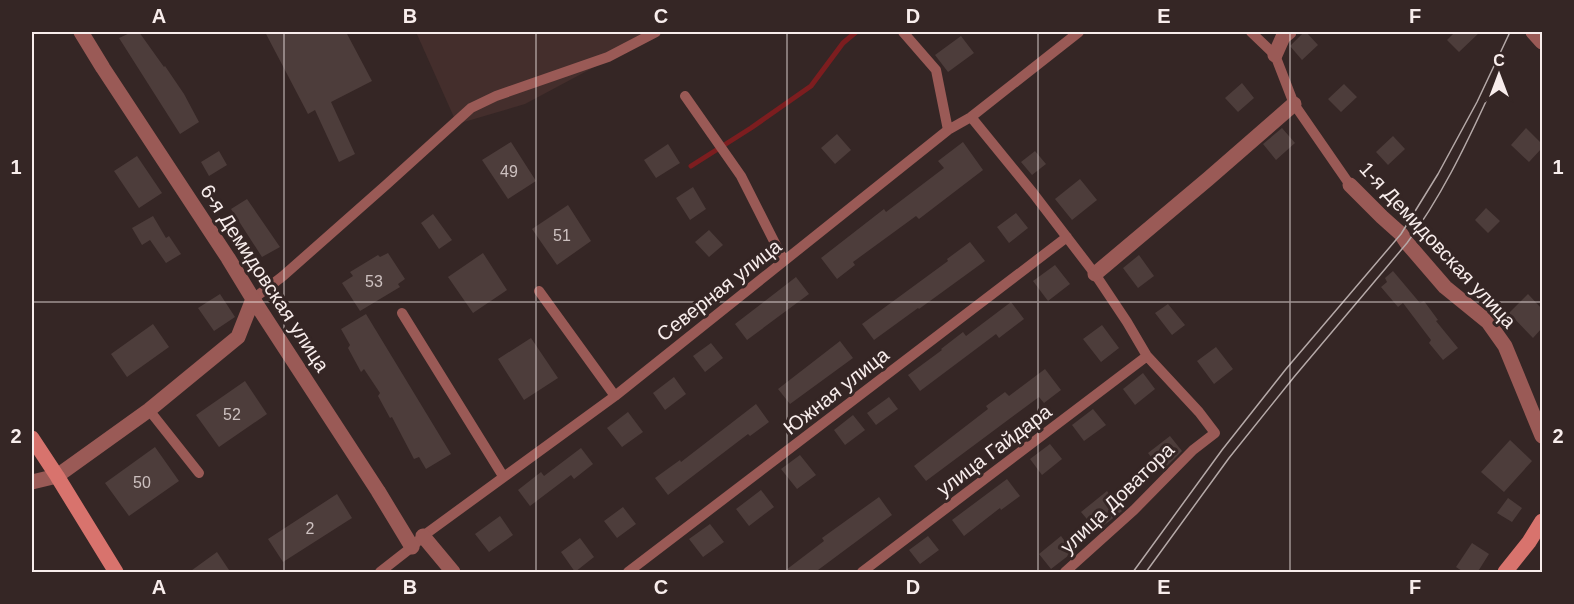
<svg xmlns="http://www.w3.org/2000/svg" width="1574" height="604" font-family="Arial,sans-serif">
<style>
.built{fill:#442e2c}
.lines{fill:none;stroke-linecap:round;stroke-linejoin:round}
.stream{stroke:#7c1d1f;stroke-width:5}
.building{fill:#4d3d3b}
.lane{stroke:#9a5a56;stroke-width:10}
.street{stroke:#9a5a56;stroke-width:15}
.secondary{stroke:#d8736d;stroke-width:15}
.tram{stroke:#b5a9a8;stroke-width:1.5}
.grid{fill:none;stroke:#f8edec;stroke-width:1.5;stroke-opacity:0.55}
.labels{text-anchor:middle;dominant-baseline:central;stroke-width:6;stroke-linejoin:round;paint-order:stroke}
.number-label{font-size:16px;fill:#cdc1c0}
.street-label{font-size:20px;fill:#f8edec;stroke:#352625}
.neatline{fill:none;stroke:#f8edec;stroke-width:2}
.grid-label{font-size:20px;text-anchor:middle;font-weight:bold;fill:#f8edec}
</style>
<rect width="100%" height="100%" fill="#352625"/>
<path class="built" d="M416,32H660L525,104L457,124Z"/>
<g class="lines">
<path class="stream" d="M691,166L751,128L811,86L843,43L856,32"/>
</g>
<path class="building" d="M132,32H139L164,67L165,66L184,94L199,122L180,134L119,38Z
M265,32H346L372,81L331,102L355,154L339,162L315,110L308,114Z
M1304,32H1306L1318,45L1302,60L1290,46Z
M1455,32H1480L1459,52L1447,40Z
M961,36L974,53L948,72L935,55Z
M1242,83L1254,98L1238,112L1225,98Z
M1344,84L1357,97L1341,112L1328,99Z
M1282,128L1295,143L1276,160L1263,144Z
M1526,128L1542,144V148L1529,162L1511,145Z
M837,134L851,150L835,164L821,148Z
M1393,136L1405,149L1388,165L1376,152Z
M511,142L536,181L508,199L482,160Z
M963,142L983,170L919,219L916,216L853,262L855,265L837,279L821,258L884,209L886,212L944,168L938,161Z
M668,144L680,163L656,178L644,160Z
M219,151L227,165L209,176L201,162Z
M1035,151L1046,164L1032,175L1021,162Z
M137,156L162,193L139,208L114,171Z
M1080,179L1097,200L1072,220L1055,199Z
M693,187L706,209L690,220L676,198Z
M247,199L280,247L262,257L231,209Z
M568,205L591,241L557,265L532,229Z
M1486,208L1500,221L1488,233L1475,220Z
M1016,213L1028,228L1009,243L997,227Z
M433,214L452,240L439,249L421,223Z
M153,216L166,238L169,236L181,254L166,263L150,240L142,245L132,228Z
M709,230L723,245L709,257L695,242Z
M970,242L985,261L919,309L918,308L874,340L862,324L948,261L947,259Z
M388,253L405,279L398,284L400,287L360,311L342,283L353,276L350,272L378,255L380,257Z
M483,253L507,290L473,313L448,277Z
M1139,255L1154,276L1138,288L1123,268Z
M1055,265L1070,284L1048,301L1033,281Z
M1393,271L1420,303L1424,301L1438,320L1436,321L1458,348L1443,360L1429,343L1431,340L1403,303L1398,307L1381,287L1387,282L1385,278Z
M796,277L809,294L747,340L735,324Z
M220,294L235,317L214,331L198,308Z
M1528,294L1542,309V328L1533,338L1509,313Z
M1011,302L1024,319L999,338L996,334L920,391L908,375L942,350L941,349L963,332L966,336Z
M1168,304L1185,325L1172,335L1155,313Z
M366,314L451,454L426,469L419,457L414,459L392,417L390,418L378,396L380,393L364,369L361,372L348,348L350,345L341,329Z
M153,324L169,347L127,377L111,354Z
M1102,325L1119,348L1101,362L1083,339Z
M531,338L558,378L524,400L498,359Z
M840,341L853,358L790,404L778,389Z
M711,343L723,358L705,372L693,356Z
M1216,347L1233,369L1214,384L1197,361Z
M1045,369L1061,390L1044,403L1039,397L926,481L914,466L988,409L986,406L1005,392L1009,396Z
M1143,373L1155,389L1135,405L1123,389Z
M674,377L686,394L665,410L653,393Z
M245,381L267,414L219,447L196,415Z
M889,397L898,409L876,425L867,413Z
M756,404L769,422L750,436L748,434L668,495L655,478L680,460L681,462Z
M1093,409L1106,425L1084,441L1072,425Z
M628,412L643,432L622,447L607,428Z
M853,415L865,430L845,445L834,430Z
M1170,436L1182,451L1162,471L1148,453Z
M1510,440L1532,461L1504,492L1481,472Z
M1050,444L1062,459L1042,475L1030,459Z
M155,447L179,481L129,516L105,483Z
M581,448L593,464L574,479L571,475L530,506L518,490L541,472L544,476Z
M800,455L816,475L797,489L781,469Z
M1007,479L1020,496L1001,510L1000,508L964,536L952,520Z
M761,490L774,507L749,526L736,509Z
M1107,491L1122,511L1097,531L1081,512Z
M337,494L352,518L283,562L268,539Z
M879,497L892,515L814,573H782L824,541L822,538Z
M1508,498L1522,508L1512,522L1497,513Z
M623,507L636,524L617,538L604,521Z
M500,516L513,535L489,552L475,534Z
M710,524L724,542L703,557L689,539Z
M928,536L939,550L920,564L909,550Z
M1061,536L1073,552L1051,569L1039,554Z
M580,538L594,557L575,572L561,552Z
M1472,543L1489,554L1477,573H1465L1456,567Z
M217,552L231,573H188Z"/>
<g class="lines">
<path class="lane" d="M903,32L936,70L948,130
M1251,32L1275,55L1294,104L1350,185
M685,96L741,176L784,261
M971,117L1033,193L1095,274L1127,322L1147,356L1199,412L1215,433L1193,450L1134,510L1065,572
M539,291L615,396
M253,299L283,276L386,185L471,108L496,96L608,57L656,32
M402,313L503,476
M149,410L199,473
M380,572L412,547L423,536L615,396L948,130L971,117L1079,32
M628,572L1067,237
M862,572L1147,356"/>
<path class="street" d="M81,32L103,68L228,258L253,299L378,491L412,547
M1533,32L1542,42
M1275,55L1283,37L1289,32
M1350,185L1382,217L1401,234L1407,243L1445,287L1488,322L1505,346L1542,436
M1095,274L1208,179L1294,104
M32,482L57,476L149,410L238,337L253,299
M423,536L453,572"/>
<path class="secondary" d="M32,438L57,476L116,572
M1505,572L1529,542L1542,521"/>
<path class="tram" d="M1133,572L1222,450L1286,369L1401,234L1438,174L1477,102L1510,32
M1146,572L1229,458L1294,377L1407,243C1440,199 1465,147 1488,97"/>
</g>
<path class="grid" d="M284,32V572M536,32V572M787,32V572M1038,32V572M1290,32V572M32,302H1542"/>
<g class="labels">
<g class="number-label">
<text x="509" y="171">49</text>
<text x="562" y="235">51</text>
<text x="374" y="281">53</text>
<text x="232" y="414">52</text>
<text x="142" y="482">50</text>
<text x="310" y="528">2</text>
</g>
<g class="street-label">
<text transform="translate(1438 245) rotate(47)">1-я Демидовская улица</text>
<text transform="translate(265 278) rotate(57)">6-я Демидовская улица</text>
<text transform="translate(719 290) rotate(-38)">Северная улица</text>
<text transform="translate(836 391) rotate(-38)">Южная улица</text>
<text transform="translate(994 450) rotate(-37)">улица Гайдара</text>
<text transform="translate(1117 498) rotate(-44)">улица Доватора</text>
</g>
</g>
<rect width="1574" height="604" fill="none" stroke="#352625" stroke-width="66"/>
<g transform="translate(1499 75)" stroke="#352625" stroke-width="4.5" paint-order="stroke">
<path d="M0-4.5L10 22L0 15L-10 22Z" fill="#f8edec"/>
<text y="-9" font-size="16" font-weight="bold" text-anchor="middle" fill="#f8edec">С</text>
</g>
<rect x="33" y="33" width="1508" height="538" class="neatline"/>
<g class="grid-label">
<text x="159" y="23">A</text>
<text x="410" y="23">B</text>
<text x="661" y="23">C</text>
<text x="913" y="23">D</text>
<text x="1164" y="23">E</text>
<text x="1415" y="23">F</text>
<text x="16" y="174">1</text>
<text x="1558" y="174">1</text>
<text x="16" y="443">2</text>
<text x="1558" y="443">2</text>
<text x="159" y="594">A</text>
<text x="410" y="594">B</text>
<text x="661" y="594">C</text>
<text x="913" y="594">D</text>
<text x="1164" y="594">E</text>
<text x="1415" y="594">F</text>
</g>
</svg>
